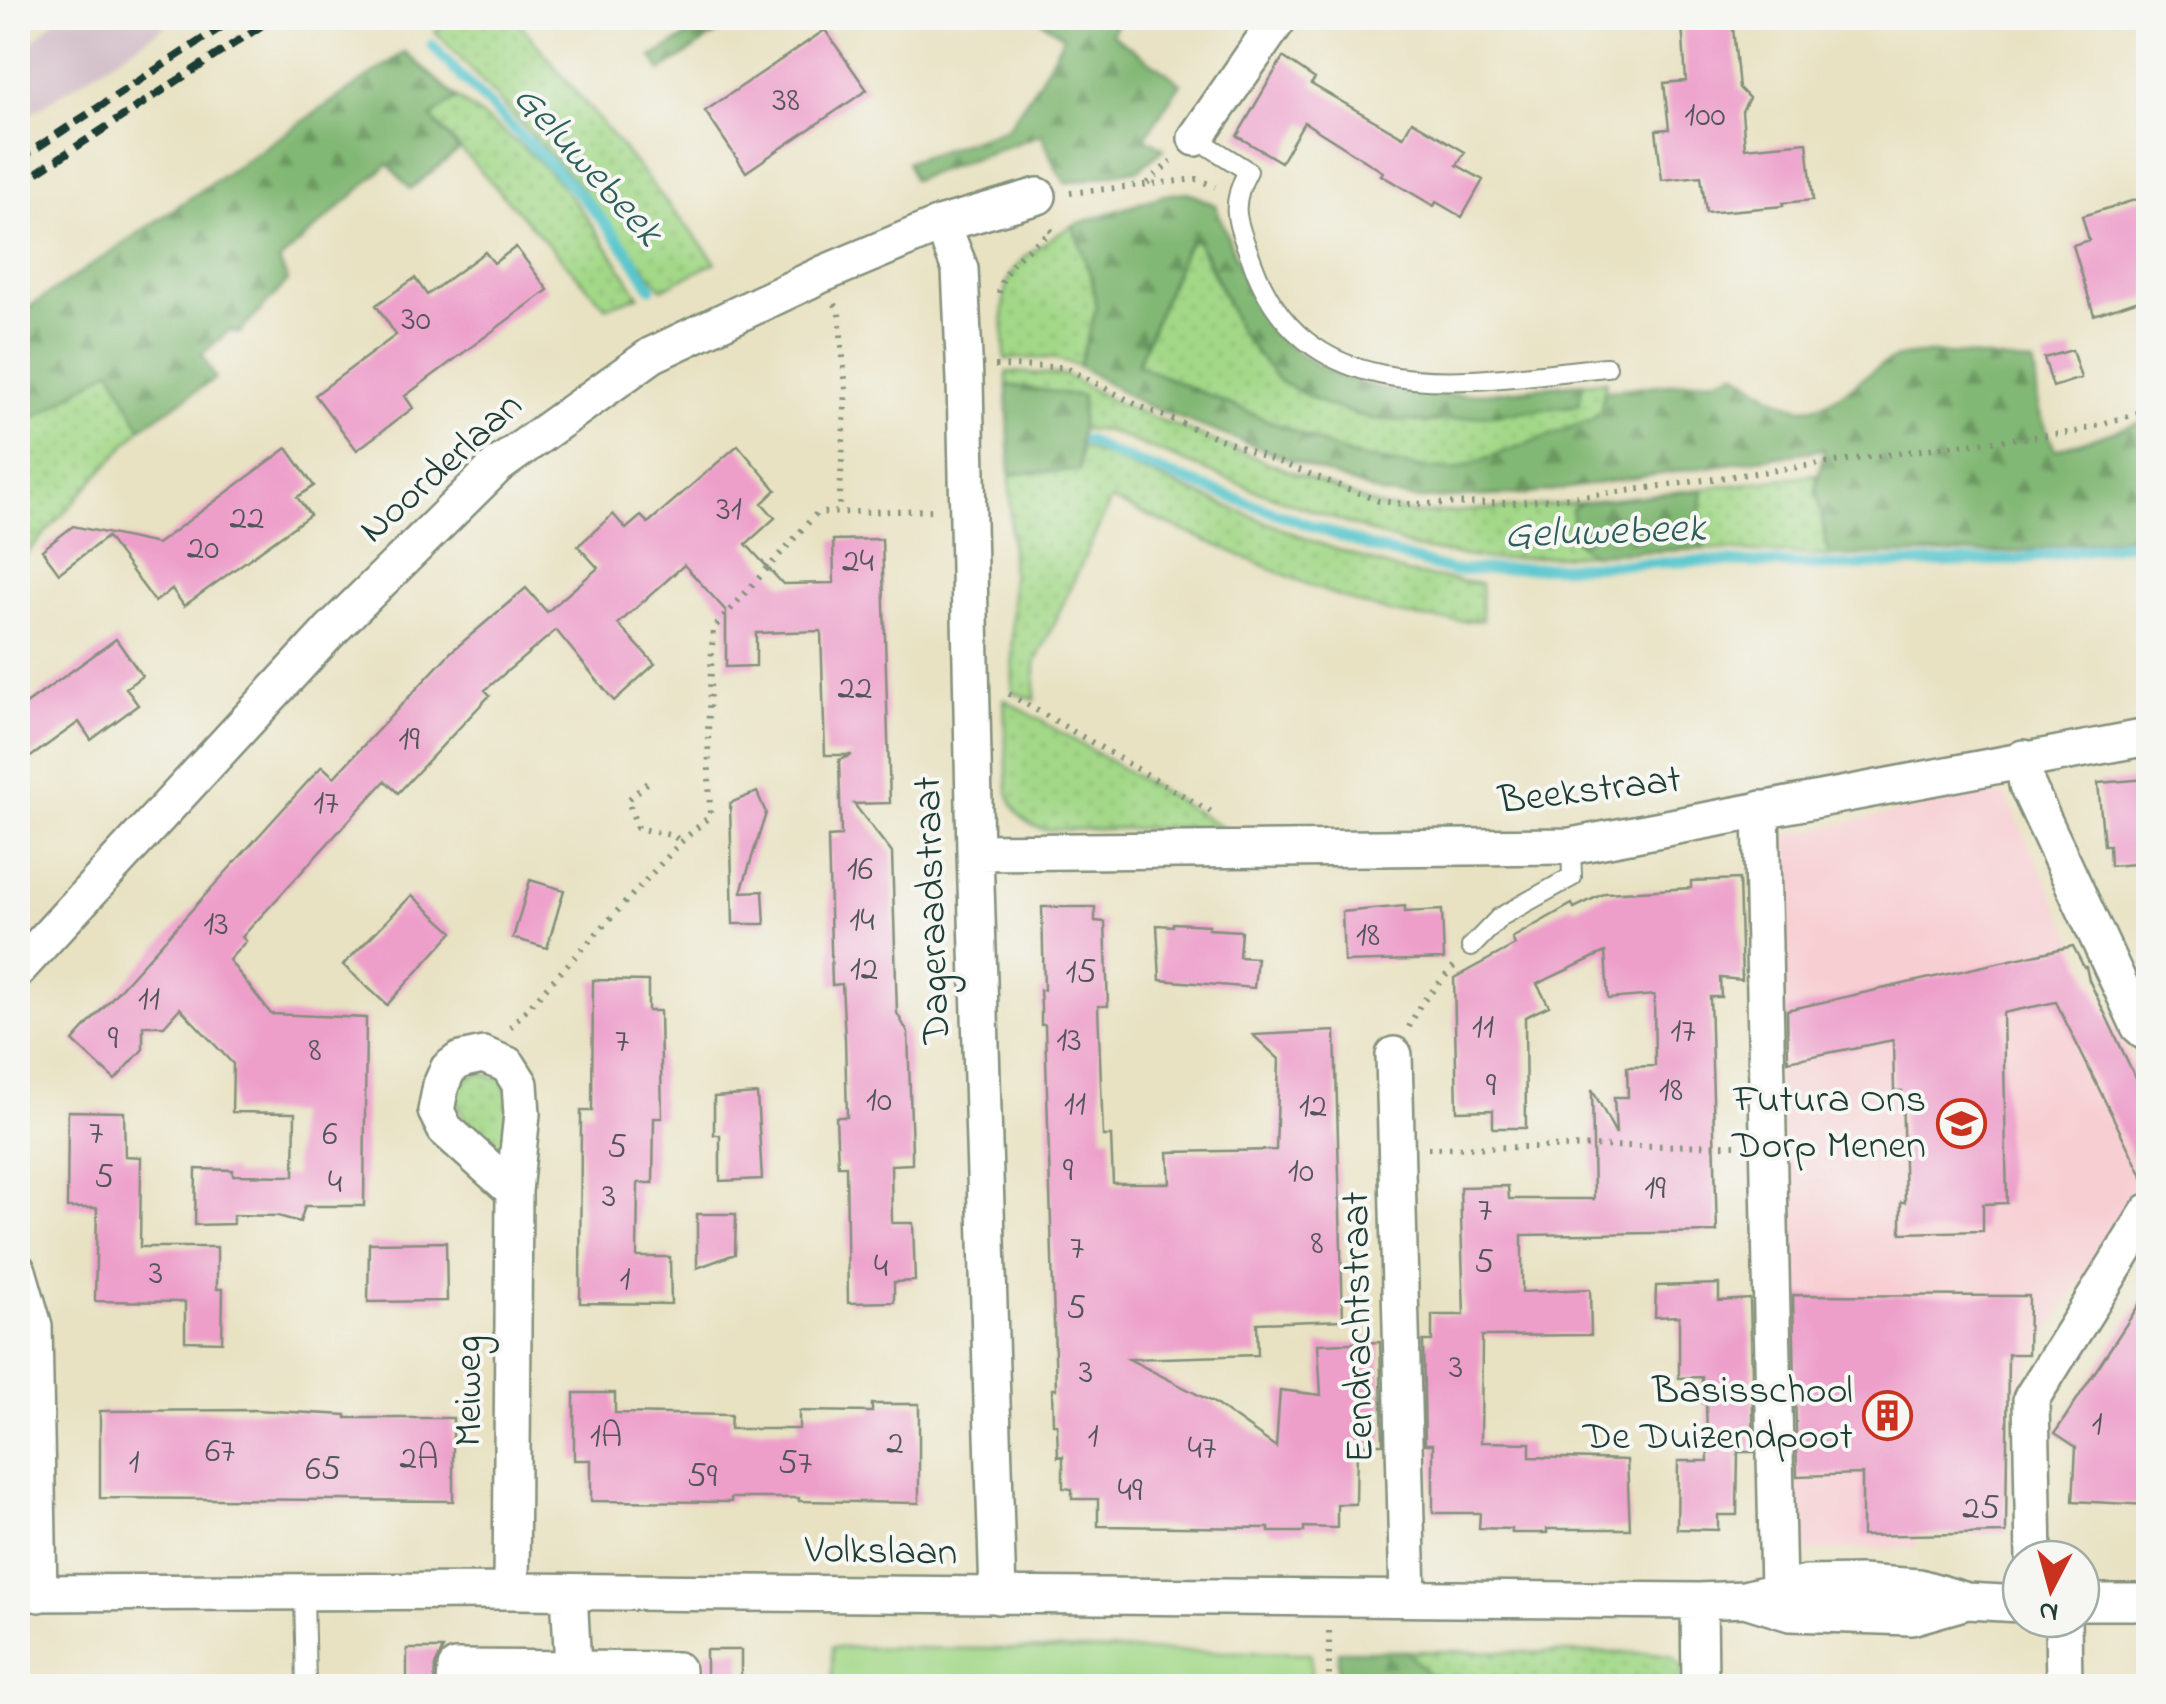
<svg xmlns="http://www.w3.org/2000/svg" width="2166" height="1704" font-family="'Indie Flower',sans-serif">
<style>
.built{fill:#f7cfd3}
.railway{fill:#d2bdc7}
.grass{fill:url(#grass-dots);stroke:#618a5e;stroke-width:2.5}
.forest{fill:url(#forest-firs);stroke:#507a54;stroke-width:2.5}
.garden{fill:#a3d888;stroke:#618a5e;stroke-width:2.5}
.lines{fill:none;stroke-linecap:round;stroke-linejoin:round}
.stream{stroke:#58c6ce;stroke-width:11}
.building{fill:#ed9fca}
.lane-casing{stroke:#84907b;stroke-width:22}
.street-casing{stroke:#84907b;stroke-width:40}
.path{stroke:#84907b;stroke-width:6;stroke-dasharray:2.5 8;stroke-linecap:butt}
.lane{stroke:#fff;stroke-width:18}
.street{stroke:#fff;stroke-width:35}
.rail{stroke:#1f3d34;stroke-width:8;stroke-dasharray:15 8;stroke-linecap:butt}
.labels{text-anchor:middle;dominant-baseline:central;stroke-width:8;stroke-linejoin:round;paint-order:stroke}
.number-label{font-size:35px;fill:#52565a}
.street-label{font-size:40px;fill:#1f3d34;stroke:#f6f6f2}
.poi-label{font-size:40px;fill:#1f3d34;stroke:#f6f6f2;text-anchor:end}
.water-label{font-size:42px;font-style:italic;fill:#2d5f5a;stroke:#f6f6f2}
</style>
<defs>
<pattern id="grass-dots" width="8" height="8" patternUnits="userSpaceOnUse" patternTransform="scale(2.5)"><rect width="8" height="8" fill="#a3d888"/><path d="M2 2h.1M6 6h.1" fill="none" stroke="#8cba76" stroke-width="1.8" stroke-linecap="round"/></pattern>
<pattern id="forest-firs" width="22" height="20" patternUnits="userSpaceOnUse" patternTransform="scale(2.5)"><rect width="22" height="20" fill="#82b874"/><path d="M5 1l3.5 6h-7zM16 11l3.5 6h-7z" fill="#6a9760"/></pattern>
</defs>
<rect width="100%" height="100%" fill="#f6f6f2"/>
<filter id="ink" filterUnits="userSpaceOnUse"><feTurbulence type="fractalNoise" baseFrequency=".01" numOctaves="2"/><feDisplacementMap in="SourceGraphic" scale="20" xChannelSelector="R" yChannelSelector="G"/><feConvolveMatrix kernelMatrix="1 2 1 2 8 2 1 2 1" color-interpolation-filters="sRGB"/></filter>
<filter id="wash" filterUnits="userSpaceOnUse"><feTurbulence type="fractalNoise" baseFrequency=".0048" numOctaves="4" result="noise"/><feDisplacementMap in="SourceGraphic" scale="40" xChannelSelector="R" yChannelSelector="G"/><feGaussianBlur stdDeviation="2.25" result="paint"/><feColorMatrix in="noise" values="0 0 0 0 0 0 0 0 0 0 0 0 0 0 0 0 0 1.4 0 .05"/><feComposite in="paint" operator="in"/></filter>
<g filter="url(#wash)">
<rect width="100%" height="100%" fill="#e8e2c2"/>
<path class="built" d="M1983,794L2005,795L2135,1066L2148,1067V1185L2137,1186L2011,1395L2007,1430H1917L1916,1547L1792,1552L1771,850L1781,837Z"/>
<path class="railway" d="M57,18H178L18,122V56Z"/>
<path class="grass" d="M454,18H515L716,262L662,289L579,186L435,31Z
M457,98C488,121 521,143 548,171C583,208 612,253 639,296L606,307L430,116Z
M1073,225L1092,279L1096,309L1079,366L1054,358L1005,359C1001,275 998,270 1073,225Z
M1196,238L1241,334L1280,382L1327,405L1372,419L1578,405L1583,383L1606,381L1601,410L1592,420L1454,470L1422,468L1352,456L1137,365L1186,248Z
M112,368L141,428L18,563V426L45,412Z
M1007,372L1065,375L1115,402L1378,506L1418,514L1581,503L1572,509L1583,549L1592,554L1490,560L1415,548L1255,490L1108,431L1081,429V396L1007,385Z
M1081,446L1312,541L1406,573L1481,584L1482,620C1396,626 1329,594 1253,561C1206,540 1158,520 1111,500L1035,664V700L1013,692L1010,474L1079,470Z
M1817,474L1816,488L1829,556L1704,549L1698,536L1703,489Z
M1004,699L1222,827L1045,830C1024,824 1015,813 1008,792Z
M477,1073L502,1079L509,1096L505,1153C485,1141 457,1116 454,1092L463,1081Z
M1406,1651L1654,1653L1673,1656L1683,1668L1682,1686H1440Z"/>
<path class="forest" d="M718,18H740L661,71L652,57Z
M1037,18H1119L1112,34L1181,83L1145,137L1164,149L1139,169L1066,183L1055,167L1042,134L913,180L907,162L1007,128L1038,83L1064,36Z
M405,52L457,98L431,117L459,150L410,189L388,164L279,261L288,281L239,333L230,330L202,354L215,378L141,428L111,369L45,412L18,426V315Z
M1187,192L1215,205C1234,247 1243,293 1272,330C1283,343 1299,354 1314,363C1401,413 1488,391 1583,383L1579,405L1428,422L1372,419L1327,405L1280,382L1241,334L1205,253L1195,239L1185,248L1137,365L1352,456L1422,468L1454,470L1592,420L1601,410L1604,391L1715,379L1736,372C1752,382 1783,407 1803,408C1841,409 1867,363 1904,356C1945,349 1993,360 2034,364L2039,411L2055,450L2148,420V534L2013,552L1829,556L1816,488L1824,449L1529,494L1421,499L1381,494L1143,404L1079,366L1096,309L1092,279L1073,225L1165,195Z
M1007,385L1082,396L1079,470L1010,474Z
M1703,489L1698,536L1704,549L1592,554C1571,544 1572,530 1572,509L1581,503Z
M1338,1651H1406L1440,1686H1338Z"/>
<path class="garden" d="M832,1647L1311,1653V1686H832Z"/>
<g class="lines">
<path class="stream" d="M432,45C503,127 596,193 651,288
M1086,440L1108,452L1370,547L1452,571L1705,561L1838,566L2013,560L2148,541"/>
</g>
<g id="blocks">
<path class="building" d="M1732,18L1739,88L1749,98L1742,111L1745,148L1807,142L1813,200L1783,203V206L1706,213L1701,176L1662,180L1656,130L1669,129L1664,83L1686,81L1682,24Z
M825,30L867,90L746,172L705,111Z
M1283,57L1315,79L1311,84L1403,137L1412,121L1465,152L1457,165L1483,180L1462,217L1436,202L1434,206L1381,175L1383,172L1304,122L1281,162L1237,136Z
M2148,196V297L2094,315L2073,245L2089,240L2082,216Z
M516,247L548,290L405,396L413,408L357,450L315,395L396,335L376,305L415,278L427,295L485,252L494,263Z
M2072,350L2081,378L2053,387L2044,358Z
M738,445L776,490L762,503L775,518L746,544L783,584L834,583L833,540L882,539L890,803L854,804L892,853L897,1013L908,1033L912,1151V1164L891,1165L892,1223H913L915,1281L894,1282V1302L848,1303L846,1166H838L836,1117H847L845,1039L842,984L832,985L828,837L841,836L839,760L852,755H825L821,631L756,633V666L726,667V611L684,565L618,624L655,664L614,701L556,630L485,690L490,695L398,793L385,781L242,937L246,941L229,960L271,1014L366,1018L364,1206H305L300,1222L278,1216L233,1215V1224L195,1225L196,1169L233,1170V1175L294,1176L295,1113L232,1112L233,1064L180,1008L164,1026H143V1049L115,1080L73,1041L322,766L334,777L451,652L526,588L547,612L598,568L578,546L613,514L626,529L641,516L648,523Z
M287,448L314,486L297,497L310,515L184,606L172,589L155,602L107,537L59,573L42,550L73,526L157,544Z
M116,639L142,676L126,688L138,705L91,740L79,722L18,766V710Z
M2148,779V863L2110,866L2109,845H2104L2098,783Z
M757,792L766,813L741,892L763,891L765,924H733L730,803Z
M1739,879L1742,980L1720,978L1721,997H1710L1717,1232L1522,1235V1292L1590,1289L1591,1335L1482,1336L1481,1442L1530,1443V1457L1627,1460L1630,1529H1547V1533H1512V1529L1479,1528L1480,1513H1433V1444H1425L1423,1341H1432V1315H1464L1460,1187L1508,1186L1509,1199H1594L1592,1089L1616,1134L1614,1097H1628L1627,1067L1655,1066L1654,995L1608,999L1605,952L1537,984L1549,1006L1525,1017L1526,1128H1493V1110L1457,1111L1454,978L1515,945L1512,938L1572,904L1574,908L1605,893L1691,888V881Z
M530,880L564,890L547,948L513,938Z
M412,895L453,932L387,1005L343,965Z
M1405,906V912L1442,910L1444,959L1344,962L1342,912Z
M1042,907H1095V921L1105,922L1108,1006H1098L1103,1136H1111L1113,1183H1170L1168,1152L1276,1150L1279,1059L1253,1035L1335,1031L1343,1320L1257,1323L1258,1355L1129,1359L1214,1403L1276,1447L1280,1390L1321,1395L1318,1344L1380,1342L1383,1444H1357L1356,1504H1337V1528L1304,1527V1532H1269V1528L1098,1526V1499H1072V1489L1063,1488V1456L1058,1457L1057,1424H1053L1052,1389H1056L1045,1025H1041V1008L1040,990H1044Z
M1173,923L1209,925L1208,929L1241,931L1239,957L1257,958L1254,988L1160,980L1157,925L1173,926Z
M2073,946L2084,967H2086L2089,980L2135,1077H2148L2147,1186L2056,1002L2003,1013L2007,1203L1983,1204V1231L1901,1233V1202H1905L1902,1091H1894L1893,1040L1788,1061L1787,1010Z
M593,980L648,981V1011H660L662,1118H654L653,1183H638L637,1257H670L671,1304L580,1303L581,1111H592Z
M757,1094L762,1179L720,1181V1135H714V1097Z
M68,1111L124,1112L125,1156L141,1157L140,1247H217V1289H223L222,1342L185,1341V1302L95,1301L97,1208H67Z
M697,1214H736L735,1254L697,1268Z
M446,1242L447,1301L368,1302L369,1243Z
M1719,1284V1301L1750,1299L1754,1452H1738L1737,1515H1718V1530L1677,1529L1678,1461H1708L1706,1403H1702V1377L1679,1378V1316L1655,1317L1656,1286Z
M2148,1291V1505L2073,1501L2076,1447L2055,1433Z
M1793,1295L2029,1296L2028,1354H2008L2006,1533L1862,1536V1474L1797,1476Z
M574,1393H615V1413L731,1415L730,1429H799V1411L872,1412V1404H919V1503L799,1501V1498H731V1502L591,1501V1460H574Z
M256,1410L346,1415V1418H453V1501L100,1498V1411Z
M407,1649H443L435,1666L434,1686H407Z
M706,1650H741V1686H706Z"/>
</g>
</g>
<g filter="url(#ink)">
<use href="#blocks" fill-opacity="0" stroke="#84907b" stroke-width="2.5"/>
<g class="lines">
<defs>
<path id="lane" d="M1196,138L1248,171C1227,209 1239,226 1253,264C1310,419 1480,379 1607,367
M1471,947L1500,917L1572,877L1571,846
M304,1594L306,1686"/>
<path id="street" d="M1196,138L1279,18
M942,224L960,269L965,380L975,852L998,1596
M2023,758L2027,785L2139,1026L2148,1034
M1761,809L1778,1591
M975,852L1571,846L2148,737
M18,969L330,631L497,466L652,355L823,274L942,224L1038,196
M1394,1055L1408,1598
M18,1271L34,1326L39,1594
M2034,1559L2031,1399L2148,1213
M511,1591L514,1191L522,1114L520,1084L508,1065L483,1055L460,1060L448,1069L441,1085L436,1111L445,1129L514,1191
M569,1592L573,1667
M18,1593L511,1591L1699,1601L1744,1599L1806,1584L1861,1583L1919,1587L1967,1601L2021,1604
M1745,1599L1790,1613L1911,1617L1967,1601
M1699,1601L1700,1686
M2081,1602H2148
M2063,1619L2064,1686
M455,1686L456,1668L677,1670V1686"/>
</defs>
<use href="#lane" class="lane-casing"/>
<use href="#street" class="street-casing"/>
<path class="path" d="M1147,183L1171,161
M1070,193L1197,179L1215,187
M999,293C1004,263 1028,248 1052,232L1050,229
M835,304L839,313L846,390L839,511
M995,366L1065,367L1139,406L1245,449L1379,501L1404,504L1512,503L1611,493L1949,446L2076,432L2148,410
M1009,694L1213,813
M647,783L628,800L637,828L674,836L681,842
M510,1027L681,842L710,816L708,731L713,629L817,513L934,510
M1409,1027L1420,1005L1455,965
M1428,1148L1736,1145
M1329,1686V1629"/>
<use href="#lane" class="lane"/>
<use href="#street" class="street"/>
<path class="rail" d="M18,160L235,18
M18,185L273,18"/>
</g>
</g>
<defs>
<symbol id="school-ring" viewBox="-11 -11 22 22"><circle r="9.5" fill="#f6f6f2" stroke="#c8321e" stroke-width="1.5"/><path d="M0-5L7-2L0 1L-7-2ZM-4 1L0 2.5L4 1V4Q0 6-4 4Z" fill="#c8321e"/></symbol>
<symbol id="building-ring" viewBox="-11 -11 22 22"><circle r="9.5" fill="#f6f6f2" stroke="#c8321e" stroke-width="1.5"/><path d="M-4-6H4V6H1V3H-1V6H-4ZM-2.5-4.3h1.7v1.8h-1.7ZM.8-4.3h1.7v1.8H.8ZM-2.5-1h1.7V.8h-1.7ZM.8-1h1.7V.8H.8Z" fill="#c8321e"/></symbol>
</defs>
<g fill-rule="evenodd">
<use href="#school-ring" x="1934" y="1096" width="55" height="55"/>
<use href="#building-ring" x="1860" y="1388" width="55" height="55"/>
</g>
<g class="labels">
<g class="number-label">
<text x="786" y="101">38</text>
<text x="1705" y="116">100</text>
<text x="416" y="320">30</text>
<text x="729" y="510">31</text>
<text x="247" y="519">22</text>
<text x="203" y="549">20</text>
<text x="858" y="562">24</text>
<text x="855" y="689">22</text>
<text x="409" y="740">19</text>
<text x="326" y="804">17</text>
<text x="860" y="870">16</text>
<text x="862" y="921">14</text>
<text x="216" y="925">13</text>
<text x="1368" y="936">18</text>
<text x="864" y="970">12</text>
<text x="1081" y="973">15</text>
<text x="149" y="1000">11</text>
<text x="1483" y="1028">11</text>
<text x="1683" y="1032">17</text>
<text x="113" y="1039">9</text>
<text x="1069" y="1041">13</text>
<text x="622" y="1042">7</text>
<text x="315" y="1051">8</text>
<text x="1491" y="1086">9</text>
<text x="1671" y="1091">18</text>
<text x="879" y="1101">10</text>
<text x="1075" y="1105">11</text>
<text x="1313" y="1107">12</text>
<text x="96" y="1134">7</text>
<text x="330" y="1135">6</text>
<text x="617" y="1148">5</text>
<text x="1068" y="1171">9</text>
<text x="1301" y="1172">10</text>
<text x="104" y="1178">5</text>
<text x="335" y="1183">4</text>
<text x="1655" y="1189">19</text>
<text x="609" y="1197">3</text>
<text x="1485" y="1211">7</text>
<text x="1317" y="1244">8</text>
<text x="1077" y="1249">7</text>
<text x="1484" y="1263">5</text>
<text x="881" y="1267">4</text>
<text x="156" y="1274">3</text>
<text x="625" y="1280">1</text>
<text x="1076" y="1309">5</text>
<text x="1456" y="1368">3</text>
<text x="1086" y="1373">3</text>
<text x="2097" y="1425">1</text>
<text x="606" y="1437">1A</text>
<text x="1093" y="1437">1</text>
<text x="895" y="1444">2</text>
<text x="1202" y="1449">47</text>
<text x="220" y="1452">67</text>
<text x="419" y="1459">2A</text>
<text x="134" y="1463">1</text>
<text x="795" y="1464">57</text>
<text x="323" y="1470">65</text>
<text x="702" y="1477">59</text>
<text x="1130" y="1491">49</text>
<text x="1981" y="1509">25</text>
</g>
<g class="street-label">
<text transform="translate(442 469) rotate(-42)">Noorderlaan</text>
<text transform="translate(1590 792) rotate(-7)">Beekstraat</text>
<text transform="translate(934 910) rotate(-92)">Dageraadstraat</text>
<text transform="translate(1360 1327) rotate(-91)">Eendrachtstraat</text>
<text transform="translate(470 1391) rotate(-90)">Meiweg</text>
<text transform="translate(881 1553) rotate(1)">Volkslaan</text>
</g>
<g class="poi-label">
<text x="1926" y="1101">Futura Ons<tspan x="1926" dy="46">Dorp Menen</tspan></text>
<text x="1853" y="1392">Basisschool<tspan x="1853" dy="46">De Duizendpoot</tspan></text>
</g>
<g class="water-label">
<text transform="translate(587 166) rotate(48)">Geluwebeek</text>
<text transform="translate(1605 533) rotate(-2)">Geluwebeek</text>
</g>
</g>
<rect width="2166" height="1704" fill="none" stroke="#f6f6f2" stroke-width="60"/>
<g transform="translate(2051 1589) rotate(186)"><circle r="48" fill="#f6f6f2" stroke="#a0aca6" stroke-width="2.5"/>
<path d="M0-8L18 38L0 25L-18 38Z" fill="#c8321e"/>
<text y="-15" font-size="28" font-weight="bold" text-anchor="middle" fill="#1f3d34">N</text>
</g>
</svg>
